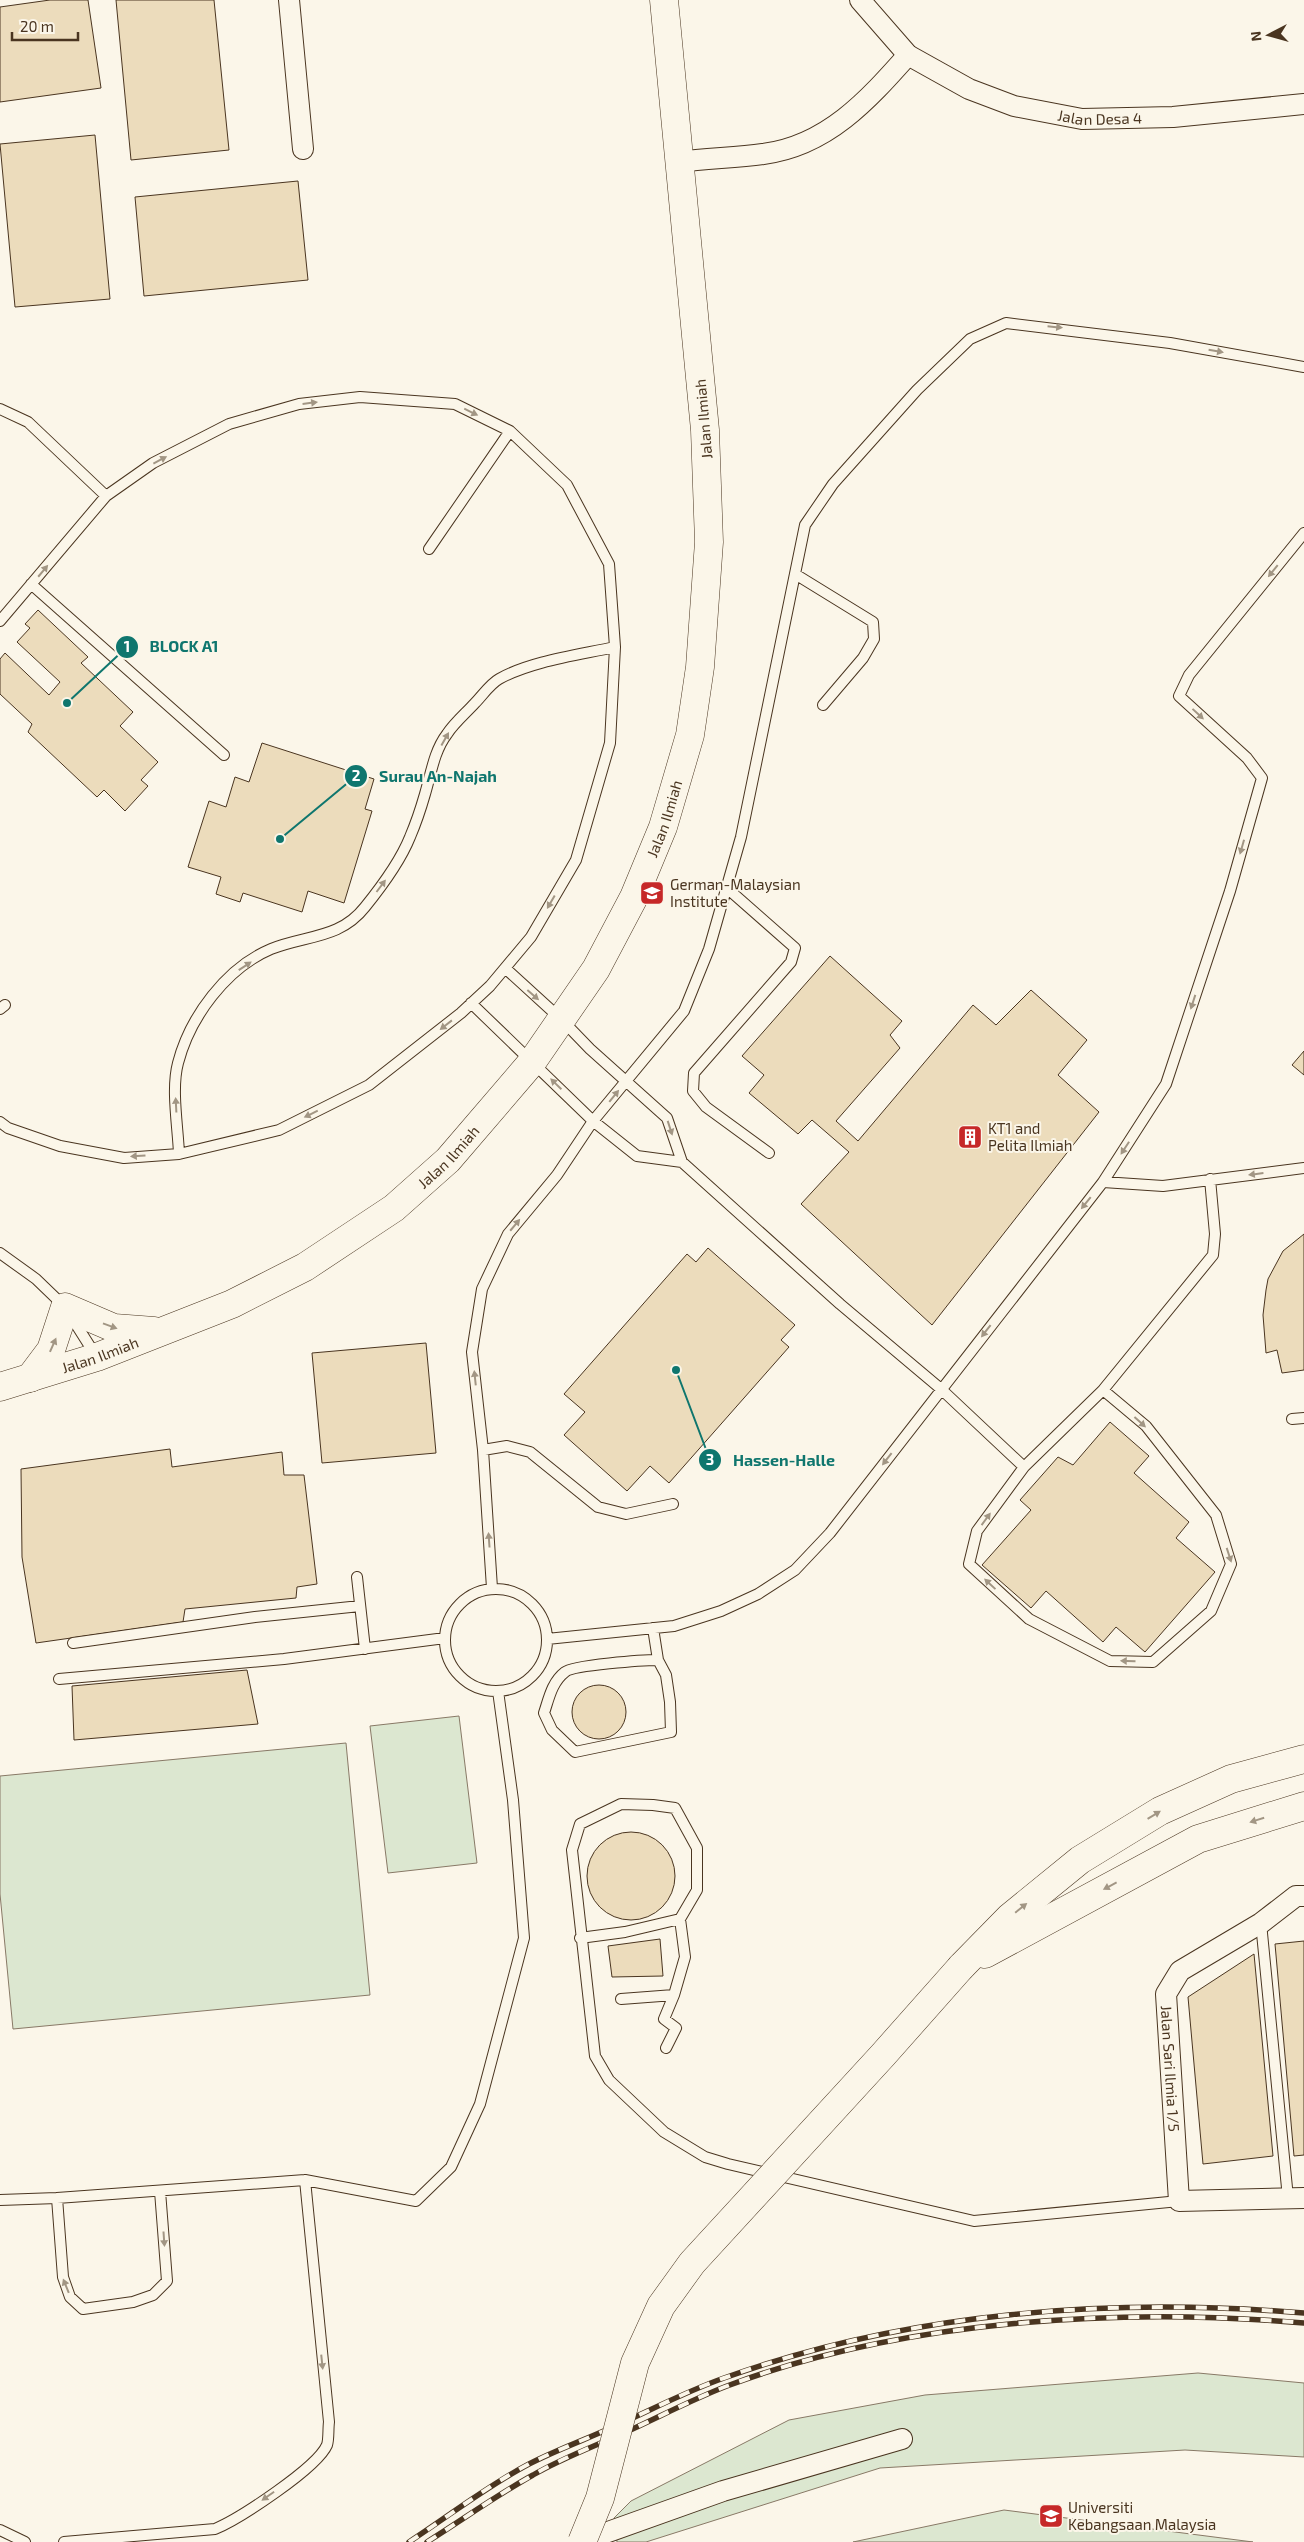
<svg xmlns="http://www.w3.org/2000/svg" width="1304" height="2542" font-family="'Exo 2',sans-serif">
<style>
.green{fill:#dce7d0;stroke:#887966}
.building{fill:#ecdcbc;stroke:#4a3520}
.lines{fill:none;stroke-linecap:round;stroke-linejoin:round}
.lane-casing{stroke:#4a3520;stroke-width:12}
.street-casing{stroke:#4a3520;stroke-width:22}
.secondary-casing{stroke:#4a3520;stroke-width:29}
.lane{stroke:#fbf6e9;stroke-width:10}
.street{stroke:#fbf6e9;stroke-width:20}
.secondary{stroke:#fbf6e9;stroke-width:28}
.rail-casing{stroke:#4a3520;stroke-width:5.5}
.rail{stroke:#fbf6e9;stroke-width:4;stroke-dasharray:11;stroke-linecap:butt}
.secondary-bridge-casing{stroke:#4a3520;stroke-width:29;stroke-linecap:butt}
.secondary-bridge{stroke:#fbf6e9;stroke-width:28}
.oneway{fill:#a29684}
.labels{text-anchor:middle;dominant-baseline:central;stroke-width:4;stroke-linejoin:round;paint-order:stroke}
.street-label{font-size:15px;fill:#4a3520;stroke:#fbf6e9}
.poi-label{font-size:15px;fill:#4a3520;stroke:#fbf6e9;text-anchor:start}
.leader{fill:none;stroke:#0f766e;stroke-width:2}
.callout-dot{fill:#0f766e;stroke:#fbf6e9;stroke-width:2}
.mark-label{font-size:15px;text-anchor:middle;font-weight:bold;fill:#fff}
.callout-label{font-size:16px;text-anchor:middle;font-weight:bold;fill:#0f766e;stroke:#fbf6e9;stroke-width:4;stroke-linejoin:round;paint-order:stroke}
</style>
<rect width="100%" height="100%" fill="#fbf6e9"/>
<path class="green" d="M459,1716L477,1863L388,1873L370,1726Z
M346,1743L370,1995L13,2029L0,1894V1776Z
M1198,2373L1304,2383V2457L1185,2450L880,2468L646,2542H617L614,2518L631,2501L789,2420L925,2395Z
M1004,2510L1253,2542H853Z"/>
<path class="building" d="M50,0H88L101,88L0,102V7Z
M116,0H214L229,150L131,160Z
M95,135L110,299L15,307L0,144Z
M298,181L308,280L144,296L135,197Z
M38,610L88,657L81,663L133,712L120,726L158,762L141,780L148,786L125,811L104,790L97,797L28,732L32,724L0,694V659L5,653L49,695L60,682L17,642L30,628L25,624Z
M262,743L374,779L365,809L372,811L344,903L308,891L302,912L243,893L240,902L216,894L221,877L188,867L209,801L226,807L235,777L249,782Z
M830,956L902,1021L890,1035L900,1048L836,1121L858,1141L973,1005L996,1025L1031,990L1087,1040L1058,1075L1099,1112L932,1325L801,1204L849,1152L812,1120L798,1134L749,1093L764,1075L742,1056Z
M1304,1051V1075L1292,1065Z
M1304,1234V1370L1282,1373L1277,1350L1266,1353L1263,1315L1266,1290L1268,1279L1283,1251Z
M708,1248L795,1325L781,1340L789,1347L669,1483L650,1466L627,1491L564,1435L585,1412L564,1394L687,1254L696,1262Z
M426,1343L436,1453L322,1463L312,1353Z
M1110,1422L1149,1456L1134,1473L1189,1522L1176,1538L1215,1572L1145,1652L1116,1627L1103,1642L1046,1591L1031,1608L982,1565L1031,1510L1020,1500L1058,1457L1073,1465Z
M170,1449L172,1467L282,1452L284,1475H304L317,1584L297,1587L296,1598L185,1609L183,1622L36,1643L22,1557L21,1469Z
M247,1670L258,1724L74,1740L72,1686Z
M572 1712a27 27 0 1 1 54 0a27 27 0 1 1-54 0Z
M587 1876a44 44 0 1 1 88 0a44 44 0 1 1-88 0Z
M660,1939L663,1976L612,1977L608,1946Z
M1304,1941V2155L1294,2156L1275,1944Z
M1254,1954L1273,2156L1203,2164L1188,1997Z"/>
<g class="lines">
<defs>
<path id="lane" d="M0,409L28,422L106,496
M429,549L510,431
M795,574L873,622L874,639L863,658L823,705
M31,584L224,755
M0,621L106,496L153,463L229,424L299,404L360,397L455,404L510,431L567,485L609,564L615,647L610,743L576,860L531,937L490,986L461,1013L369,1085L279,1130L179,1154L124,1158L60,1146L8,1128L0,1122
M728,889L795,948L791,962L694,1073L693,1091L706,1107L769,1153
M505,968L562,1020L590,1049L667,1118L682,1162L840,1304L941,1389L1024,1467
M471,1003L593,1121L637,1156L682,1162
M0,1009L5,1005
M179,1154C178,1127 171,1089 178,1063C190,1017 226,968 271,949C306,935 340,939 365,907C382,886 400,862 410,837C416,823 421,808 425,794C431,774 434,751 447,734C454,723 466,713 475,703C482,696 490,684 499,679C531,661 579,655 615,647
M1103,1182L1166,1084L1230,891L1262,778L1247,758L1179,696L1189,675L1304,533
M0,1253L36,1279L64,1306
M72,1318L96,1356
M1103,1390L1146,1426L1216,1515L1231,1564L1211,1611L1153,1662L1110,1661L1029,1619L969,1564L977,1531L1024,1467L1103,1390L1213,1255L1215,1234L1210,1179
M1292,1419L1304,1418
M483,1450L507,1446L530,1452L598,1507L626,1514L673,1504
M357,1577L365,1649
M492,1588L483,1450L472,1352L482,1289L508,1234L557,1175L593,1121L684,1011L709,949L741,837L805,525L833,484L917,390L970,339L1006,323L1170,343L1304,367
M445 1640a51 51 0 1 1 102 0a51 51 0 1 1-102 0Z
M653,1628L658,1660L666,1675L670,1702L671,1732L575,1752L552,1730L544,1713C549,1698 552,1682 565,1672C573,1665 644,1660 658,1660
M547,1639L674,1626L721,1611L758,1594L795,1570L830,1533L1103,1182L1163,1186L1304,1168
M73,1643L255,1617L360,1606
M59,1679L284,1659L445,1638
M1261,1923L1288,2198
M580,1938L625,1932L680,1919L697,1890V1848L675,1808L653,1805L621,1804L580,1824L572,1850L595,2056L609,2080L664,2132L705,2157L728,2164L974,2221L1179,2201
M621,1999L674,1995L685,1957L680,1919
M666,2048L676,2028L664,2019L674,1995
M57,2198L63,2277L70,2297L83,2309L133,2302L153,2295L167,2281L160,2191
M0,2200L57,2198L305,2180L416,2201L451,2167L480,2104L524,1938L513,1800L498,1691
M0,2530L25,2542
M64,2542L215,2529C239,2519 317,2468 327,2445C329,2439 328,2429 329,2422L305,2180"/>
<g id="street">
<path d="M289,0L303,149"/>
<path id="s1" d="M860,0L908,55L969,89L1014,106L1082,119L1173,117L1304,104"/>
<path d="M679,162C707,158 735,158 763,154C827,146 868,100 908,55"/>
<path id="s2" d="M1304,1896H1296L1261,1923L1180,1971L1166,1994L1179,2201L1304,2198"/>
<path d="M580,2542L723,2491L902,2439"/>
</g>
<g id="secondary">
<path d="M30,1378L51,1350L65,1307L114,1328L154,1331"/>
<path id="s3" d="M0,1387L97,1357L232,1304L305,1267L394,1208L448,1160L532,1062L596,969L634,897L663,827L690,735L700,667L709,542L705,430L664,0"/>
<path d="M985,1954L1198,1839L1304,1806"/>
<path d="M961,1967L1010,1917L1080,1860L1160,1811L1231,1779L1304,1759"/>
</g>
</defs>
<use href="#lane" class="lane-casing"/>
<use href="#street" class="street-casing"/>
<use href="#secondary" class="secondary-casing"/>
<use href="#lane" class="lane"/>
<use href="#street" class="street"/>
<use href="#secondary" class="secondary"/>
<defs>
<path id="rail" d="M409,2542C449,2516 487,2486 529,2464C556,2450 587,2439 615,2426C651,2410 687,2391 724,2378C908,2312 1111,2297 1304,2313
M427,2542C462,2520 497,2495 533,2475C562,2458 595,2446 626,2432C659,2417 693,2399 727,2386C902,2320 1119,2307 1304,2323"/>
</defs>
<use href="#rail" class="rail-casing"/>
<use href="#rail" class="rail"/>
<defs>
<path id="secondary-bridge" d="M582,2542L600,2498L635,2363L661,2306L692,2263L883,2055L961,1967"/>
</defs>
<use href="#secondary-bridge" class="secondary-bridge-casing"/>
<use href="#secondary-bridge" class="secondary-bridge"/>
</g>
<defs><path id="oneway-solid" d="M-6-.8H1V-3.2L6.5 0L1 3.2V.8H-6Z" transform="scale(1.25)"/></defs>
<g class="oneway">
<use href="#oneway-solid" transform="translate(1055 327) rotate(6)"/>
<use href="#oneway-solid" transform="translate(1216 351) rotate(10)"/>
<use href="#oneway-solid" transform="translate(310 403) rotate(-7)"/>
<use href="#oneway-solid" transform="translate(471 412) rotate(26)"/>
<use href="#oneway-solid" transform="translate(160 460) rotate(-28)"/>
<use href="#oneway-solid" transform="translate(43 571) rotate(-50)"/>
<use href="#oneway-solid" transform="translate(1273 571) rotate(129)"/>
<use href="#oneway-solid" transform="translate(1198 714) rotate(43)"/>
<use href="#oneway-solid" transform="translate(445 739) rotate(-61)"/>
<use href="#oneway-solid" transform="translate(1242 847) rotate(106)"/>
<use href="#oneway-solid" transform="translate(381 886) rotate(-53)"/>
<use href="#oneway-solid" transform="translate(551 902) rotate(120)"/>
<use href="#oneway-solid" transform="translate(245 966) rotate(-33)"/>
<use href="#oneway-solid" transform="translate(533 995) rotate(41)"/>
<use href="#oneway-solid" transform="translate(1193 1002) rotate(108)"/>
<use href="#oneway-solid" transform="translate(446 1025) rotate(142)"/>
<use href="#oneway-solid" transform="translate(556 1084) rotate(-136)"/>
<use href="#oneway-solid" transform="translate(614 1096) rotate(-51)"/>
<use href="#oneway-solid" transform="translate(176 1105) rotate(-93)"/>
<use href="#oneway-solid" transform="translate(311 1114) rotate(154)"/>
<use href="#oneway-solid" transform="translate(670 1128) rotate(72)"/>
<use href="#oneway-solid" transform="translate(1125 1148) rotate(123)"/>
<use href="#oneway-solid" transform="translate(138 1156) rotate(176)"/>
<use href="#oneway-solid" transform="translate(1256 1174) rotate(173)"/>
<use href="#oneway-solid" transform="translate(1086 1203) rotate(129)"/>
<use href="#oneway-solid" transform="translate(515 1225) rotate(-50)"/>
<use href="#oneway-solid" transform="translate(110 1326) rotate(20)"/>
<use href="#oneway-solid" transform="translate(986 1331) rotate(128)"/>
<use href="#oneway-solid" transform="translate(53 1345) rotate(-66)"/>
<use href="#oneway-solid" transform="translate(475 1378) rotate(-96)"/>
<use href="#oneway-solid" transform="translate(1140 1422) rotate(42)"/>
<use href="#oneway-solid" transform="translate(887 1459) rotate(128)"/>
<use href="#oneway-solid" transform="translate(986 1519) rotate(-54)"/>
<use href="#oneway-solid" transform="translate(489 1540) rotate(-94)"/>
<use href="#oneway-solid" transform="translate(1229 1555) rotate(72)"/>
<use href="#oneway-solid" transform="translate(990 1584) rotate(-137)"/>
<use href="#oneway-solid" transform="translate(1128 1661) rotate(-179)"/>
<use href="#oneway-solid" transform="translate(1154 1815) rotate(-31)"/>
<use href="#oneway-solid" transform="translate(1257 1820) rotate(163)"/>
<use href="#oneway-solid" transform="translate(1110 1886) rotate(152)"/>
<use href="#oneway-solid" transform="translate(1021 1908) rotate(-39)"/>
<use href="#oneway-solid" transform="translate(164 2239) rotate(86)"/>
<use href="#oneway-solid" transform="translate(66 2286) rotate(-112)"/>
<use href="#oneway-solid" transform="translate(322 2362) rotate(84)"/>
<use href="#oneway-solid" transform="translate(268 2496) rotate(145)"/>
</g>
<defs>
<symbol id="university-square" viewBox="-11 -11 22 22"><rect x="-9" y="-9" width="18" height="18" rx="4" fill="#c62828" stroke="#fbf6e9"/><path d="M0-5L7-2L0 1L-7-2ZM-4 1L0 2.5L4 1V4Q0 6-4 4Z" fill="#fff"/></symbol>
<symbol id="building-square" viewBox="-11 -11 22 22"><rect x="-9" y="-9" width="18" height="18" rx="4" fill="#c62828" stroke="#fbf6e9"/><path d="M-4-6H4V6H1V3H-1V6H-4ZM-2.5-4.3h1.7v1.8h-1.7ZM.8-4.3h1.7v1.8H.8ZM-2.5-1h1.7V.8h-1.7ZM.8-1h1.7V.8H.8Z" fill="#fff"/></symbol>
</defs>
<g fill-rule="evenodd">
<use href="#university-square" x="638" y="879" width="28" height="28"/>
<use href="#building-square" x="956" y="1123" width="28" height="28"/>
<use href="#university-square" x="1037" y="2502" width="28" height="28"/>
</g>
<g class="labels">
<g class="street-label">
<text stroke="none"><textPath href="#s1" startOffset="278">Jalan Desa 4</textPath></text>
<text transform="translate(703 419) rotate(-95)">Jalan Ilmiah</text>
<text stroke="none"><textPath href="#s3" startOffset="915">Jalan Ilmiah</textPath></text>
<text stroke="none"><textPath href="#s3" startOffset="510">Jalan Ilmiah</textPath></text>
<text stroke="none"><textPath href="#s3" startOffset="105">Jalan Ilmiah</textPath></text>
<text stroke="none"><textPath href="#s2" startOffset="248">Jalan Sari Ilmia 1/5</textPath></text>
</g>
<g class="poi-label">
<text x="670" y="884">German-Malaysian<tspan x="670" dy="17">Institute</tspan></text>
<text x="988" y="1128">KT1 and<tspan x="988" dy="17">Pelita Ilmiah</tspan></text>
<text x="1068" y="2507">Universiti<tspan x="1068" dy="17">Kebangsaan Malaysia</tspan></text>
</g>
</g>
<path class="leader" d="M67 703L127 647M280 839L356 776M676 1370L710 1460"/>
<g class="callout-dot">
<circle cx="67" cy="703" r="5"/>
<circle cx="280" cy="839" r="5"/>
<circle cx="676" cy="1370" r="5"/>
<circle cx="127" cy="647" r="12"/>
<circle cx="356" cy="776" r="12"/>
<circle cx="710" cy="1460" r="12"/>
</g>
<g class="mark-label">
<text x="127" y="652">1</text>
<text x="356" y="781">2</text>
<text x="710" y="1465">3</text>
</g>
<g class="callout-label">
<text x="184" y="652">BLOCK A1</text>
<text x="438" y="782">Surau An-Najah</text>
<text x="784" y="1466">Hassen-Halle</text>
</g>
<g transform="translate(1269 35) rotate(264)" stroke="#fbf6e9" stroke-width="4" paint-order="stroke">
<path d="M0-4L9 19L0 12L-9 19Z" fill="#4a3520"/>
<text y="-8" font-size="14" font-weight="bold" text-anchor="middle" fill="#4a3520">N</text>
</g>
<path d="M12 32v8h66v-8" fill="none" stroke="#4a3520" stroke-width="2.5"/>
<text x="20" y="32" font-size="15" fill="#4a3520" stroke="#fbf6e9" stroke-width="4" paint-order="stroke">20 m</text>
</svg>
